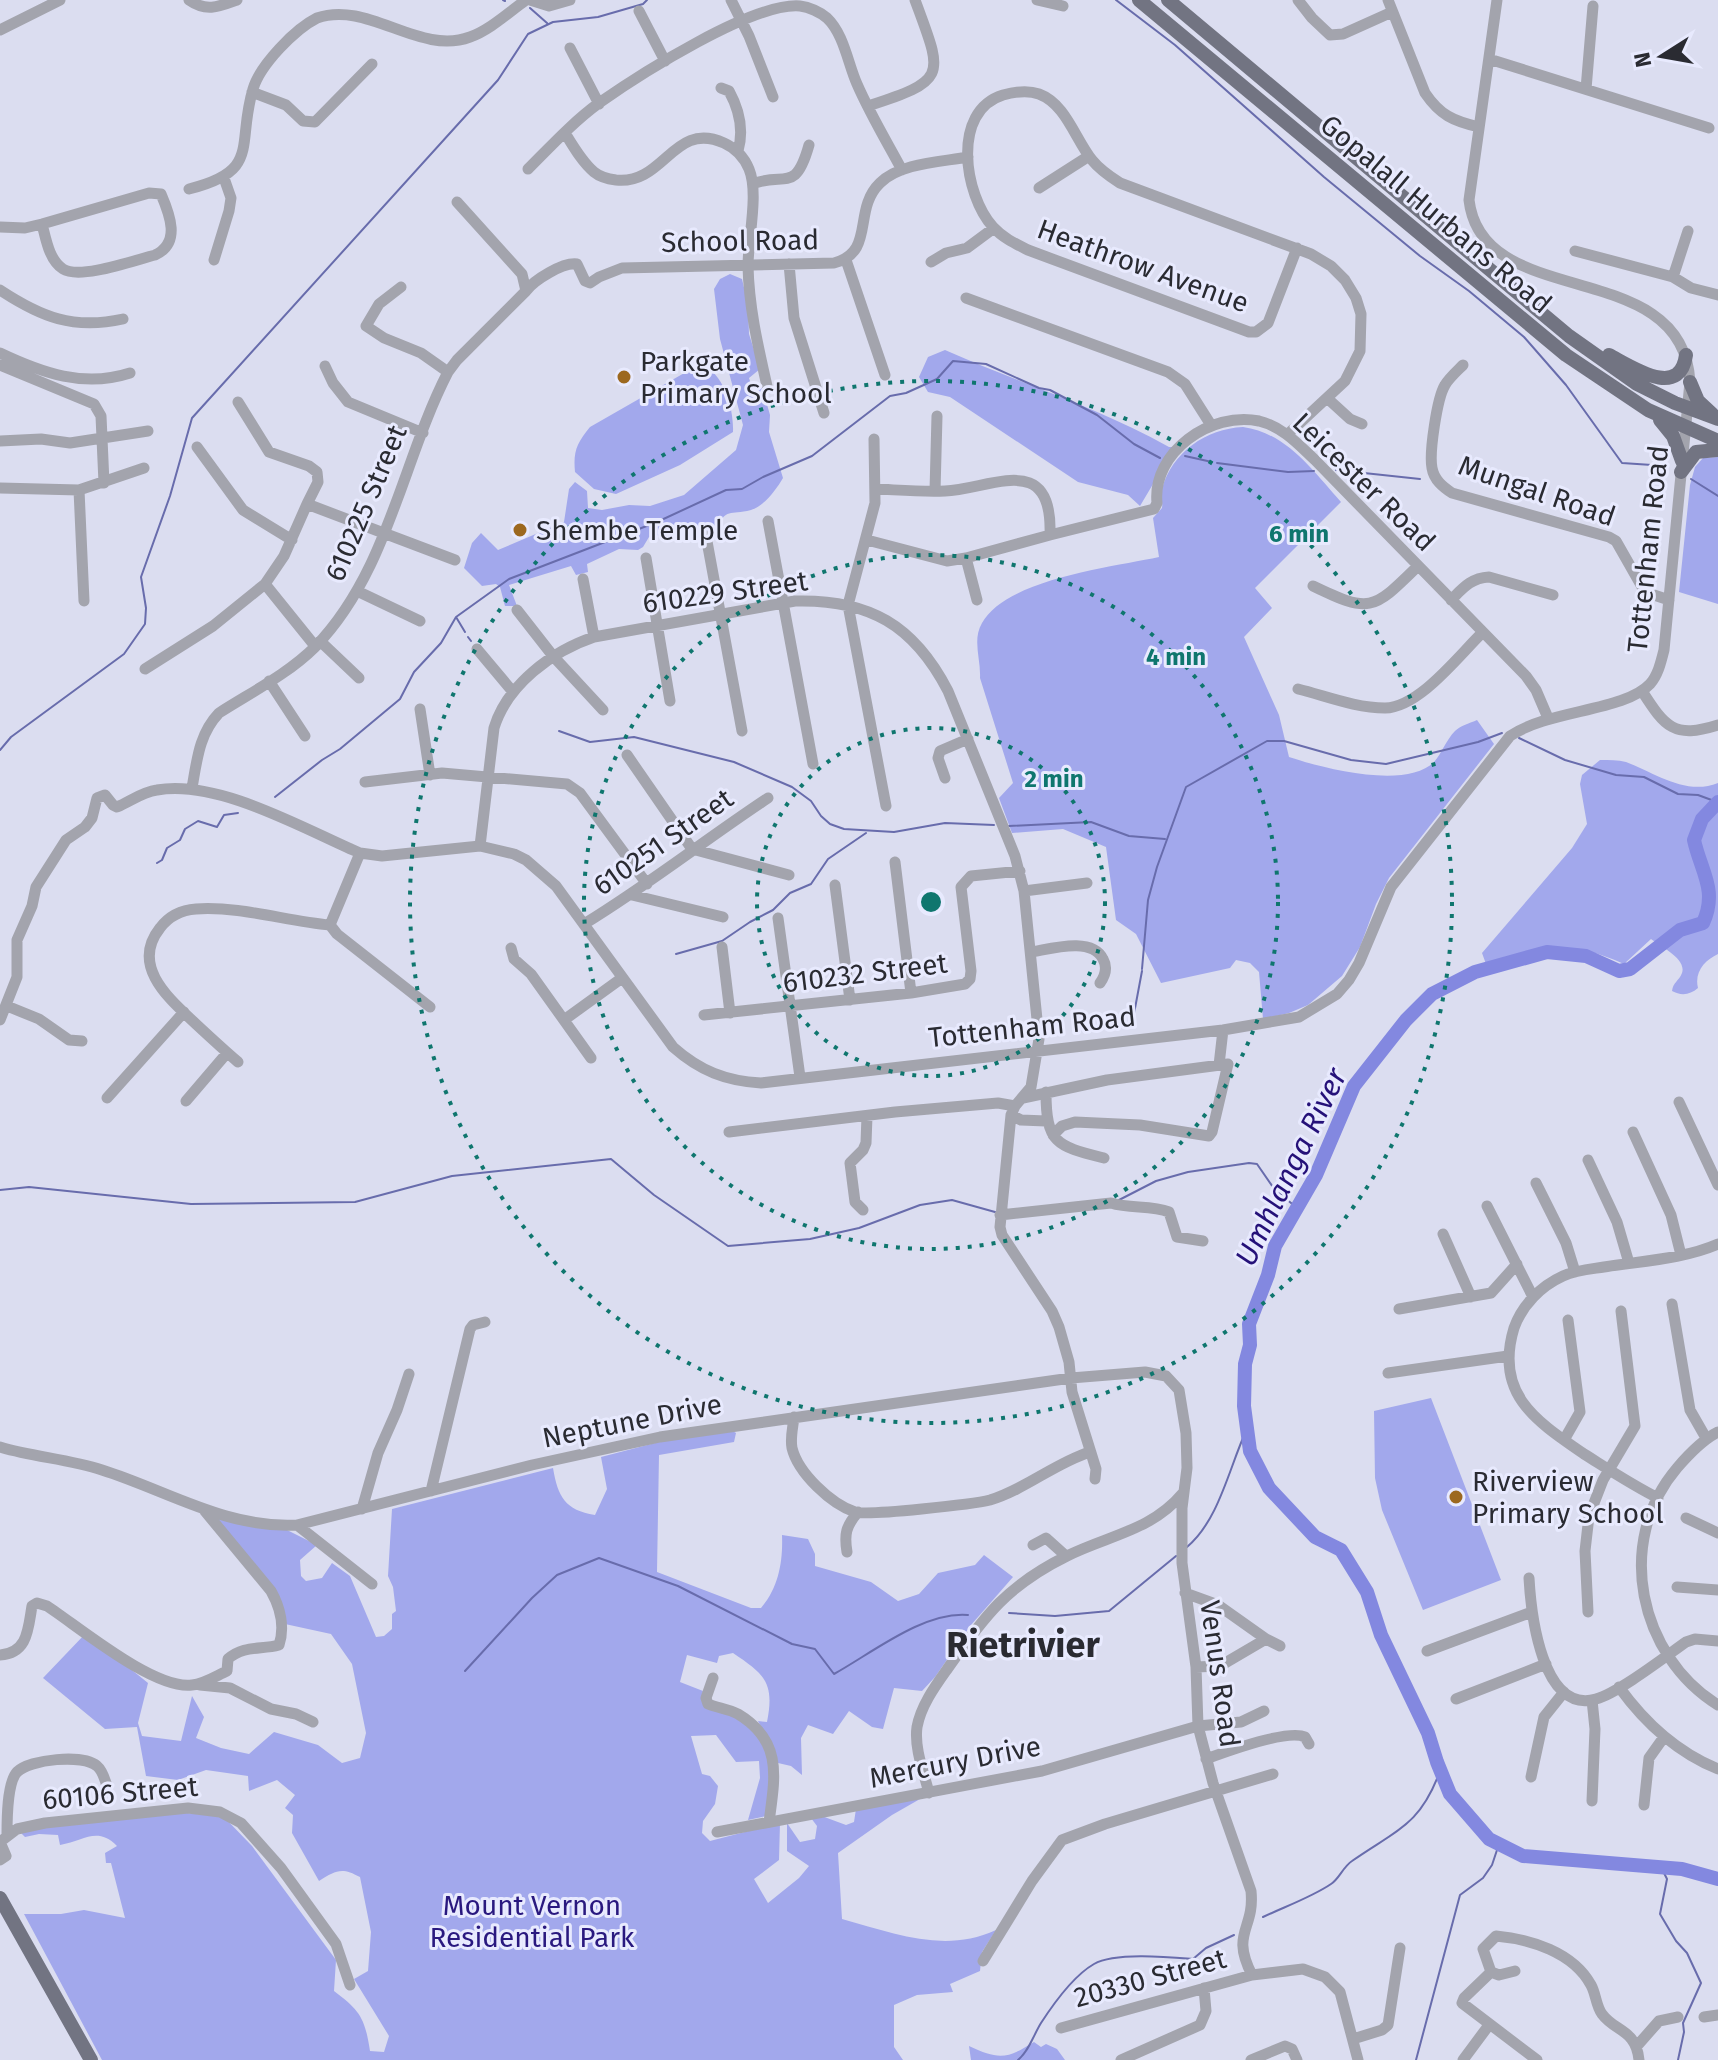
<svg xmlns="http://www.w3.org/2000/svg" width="1718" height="2060" font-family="'Fira Sans',sans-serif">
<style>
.green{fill:#a2a8ec}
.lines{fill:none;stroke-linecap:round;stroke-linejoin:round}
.stream{stroke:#686cac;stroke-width:2}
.river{stroke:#8388e0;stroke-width:14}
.minor{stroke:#a3a4ad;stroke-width:11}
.major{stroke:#727482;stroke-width:14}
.ring{fill:none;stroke:#0f766e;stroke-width:4;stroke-dasharray:4 8}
.poi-dot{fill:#9c681f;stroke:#e8eafe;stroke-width:3}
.labels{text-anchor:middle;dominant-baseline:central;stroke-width:6;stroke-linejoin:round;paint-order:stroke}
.street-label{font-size:28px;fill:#2a2b32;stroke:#e8eafe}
.poi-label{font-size:28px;fill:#2a2b32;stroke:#e8eafe;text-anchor:start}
.park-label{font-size:28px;fill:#29187f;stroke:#e8eafe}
.water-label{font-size:30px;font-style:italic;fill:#251179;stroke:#e8eafe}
.district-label{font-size:36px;font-weight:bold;fill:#2a2b32;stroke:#e8eafe}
.centre{fill:#0f766e;stroke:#e8eafe;stroke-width:4}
.ring-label{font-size:24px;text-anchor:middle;font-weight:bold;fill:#0f766e;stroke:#e8eafe;stroke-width:6;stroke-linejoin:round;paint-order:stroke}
</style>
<rect width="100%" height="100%" fill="#dbddf0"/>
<path class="green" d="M730,274L742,279L748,305L749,334L760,369L749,378L753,390L762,387L770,415L769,432L783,478C776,490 764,506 751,510C729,516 727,506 715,531L698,534L694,529L649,537L643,547L638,550L619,549L587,564L588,572L576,575L571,566L509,585L517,606H505L500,587L496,584L482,586L464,568L472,543L481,533L498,550L564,522L569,489L575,482L587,491L588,508L602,510L629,505L650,506L684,495L736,450L743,425L720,339L714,289L720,279Z
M945,350C1019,383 1098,407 1169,447H1175L1140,506L1128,495L1078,482L950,397L928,392L919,377L928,357Z
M700,364C724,372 734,409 733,432L680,465L616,494L594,489L575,472C573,451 577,443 590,427Z
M1243,427C1287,433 1313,471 1341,502L1255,588L1272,608L1244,637L1279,715L1289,757C1322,768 1406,790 1434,762C1442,753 1446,740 1455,731C1460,726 1470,723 1477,720L1494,744L1389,878L1376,904L1360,947L1342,976L1308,1005L1289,1013L1263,1019L1259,972L1250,963L1236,960L1230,968L1161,983L1136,934L1116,920L1106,847L1063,829L1012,833L999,798L1013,783L980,678C981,659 972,640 982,623C1006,579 1113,567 1159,557L1153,518L1162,508C1163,501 1160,496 1162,489C1172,452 1206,429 1243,427Z
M1718,457V604L1679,592L1690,485L1695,467L1703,458Z
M1600,760C1609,760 1618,760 1626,762C1655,773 1686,796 1718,783V954C1705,960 1694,972 1698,988C1690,995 1681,996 1672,991C1673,982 1679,981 1682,973C1687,959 1660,946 1651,939L1624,964C1571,940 1539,945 1486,964L1482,953L1572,848L1587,824L1580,784L1582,775Z
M1431,1398L1501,1580L1423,1610L1382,1510L1375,1478L1374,1411Z
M731,1430L736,1433L734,1442L659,1455L657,1572L751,1608H761C779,1587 783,1561 782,1535L808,1539L815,1554V1566L871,1582L898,1601L919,1594L938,1573L975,1565L984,1555L1013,1577L971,1625L935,1677L922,1691L894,1688L883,1729L872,1727L849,1711L833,1734L808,1725L801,1738L802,1775L791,1766L778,1763L760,1725L758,1721L767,1722C775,1682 764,1674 733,1653L719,1656L717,1663L687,1655L680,1682L703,1691L701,1700C730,1714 766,1729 771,1765C772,1781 768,1800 766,1816L748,1820L760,1778L759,1761L736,1762L716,1735L691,1736L702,1774L710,1776L718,1786L715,1804L703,1821L702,1833L710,1841L780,1823L779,1860L754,1879L768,1903L799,1878L809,1866L787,1851V1823L800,1842L815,1839L817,1826L811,1818L819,1815L846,1825L854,1822L856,1809L920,1799L892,1815L838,1853L842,1919C894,1933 944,1954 996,1930L982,1952L980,1971L950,1984L953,1992L917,1995L894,2005V2047L903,2060H102L24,1914H61L84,1910L125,1918L111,1863H106L105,1853L117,1846C97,1826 84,1841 60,1845L58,1835L39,1834L25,1837L19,1831L178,1812L224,1817L252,1846L336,1960L334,1991C361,2011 365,2019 370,2051L384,2052L389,2036L354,1979L368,1971L371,1932L360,1877C342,1867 336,1870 319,1881L292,1833L293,1815L285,1808L295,1795L277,1780L249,1791L248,1776L206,1770L178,1780L146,1776L137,1727L105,1729L43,1678L86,1633L148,1683L138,1723L142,1736L181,1741L192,1696L204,1717L196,1738L221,1748L249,1754L274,1732L318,1745L342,1763L360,1758L366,1733L352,1664L331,1634L285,1624L278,1595L212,1516L287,1530L317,1545L300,1560L301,1576L306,1581L322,1578L332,1563L350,1576L376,1637L384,1636L392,1629V1614L396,1611L393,1587L388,1576L392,1509L553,1468C558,1497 565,1510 595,1515L607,1489L601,1457L659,1442Z
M1034,2042L1041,2047L1046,2044L1057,2049L1065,2060H971L969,2046C999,2060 1007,2059 1034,2042Z"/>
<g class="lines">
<path class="stream" d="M503,0L505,1
M1116,0L1175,45L1324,177L1420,256L1469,291L1524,337L1566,385L1622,463L1667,466
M530,8L547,23
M1185,456L1212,462
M1217,463L1288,472L1314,471
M1336,470L1420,479
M1691,479L1718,496
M456,617L465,632
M468,637L471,641
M559,731L590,742L634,737L734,762L792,787L811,801L821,816L830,824L844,829L894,832L945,823L994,825
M1519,738L1565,760L1616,775L1644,777L1678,794L1698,795L1717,802
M0,750L11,737L124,654L145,624L146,608L141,577L170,496L192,418L498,80L528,34L553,22L598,17L643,4L647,0
M275,797L322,760L340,749L400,699L414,672L441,643L456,617L509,579L657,522L726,490L742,489L763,477L812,456L890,396L906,393L937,379L953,361L986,364L1039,388L1050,390L1097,415L1134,444L1160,458
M1009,826L1091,822L1129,836L1165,839
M157,863L162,860L167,848L180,840L185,829L198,821L217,827L224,815L238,813
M676,954L722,941L750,922L773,910L790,893L811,884L828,859L866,833
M1142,969L1148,900L1157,867L1186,787L1267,741H1284L1351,760L1386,764L1478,742L1502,733
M1133,1019L1142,971
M0,1190L29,1187L191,1204L355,1202L452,1176L611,1159L654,1195L728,1246L810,1239L859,1228L920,1205L952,1200L995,1212
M1119,1200L1156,1181L1188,1172L1249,1163L1257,1164L1275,1190L1296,1207
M1187,1547C1219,1520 1229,1468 1246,1431
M1009,1613L1055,1616L1109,1611L1176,1556
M465,1671L532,1598L557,1575L599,1558L678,1586L792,1644L815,1649L834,1674C872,1653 924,1611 968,1615
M1662,1869L1667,1879L1660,1914L1676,1941L1687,1953L1701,1983L1683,2023L1684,2032L1678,2060
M1263,1917C1284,1907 1312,1897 1331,1884C1339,1879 1343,1867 1352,1861C1396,1830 1420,1826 1440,1771
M1018,2060C1029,2051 1033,2036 1041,2023C1054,2003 1073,1976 1094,1964C1115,1952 1169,1957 1193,1959L1206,1948L1234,1935
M1416,2060L1460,1895L1483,1878L1492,1865L1499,1844"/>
<path class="river" d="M1718,802L1702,819L1694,840C1701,872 1718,890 1703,923L1680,930L1630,969L1619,971L1586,956L1547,952L1475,972L1432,994L1406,1020L1354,1086L1316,1175L1275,1246L1268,1275L1249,1324L1250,1345L1245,1364L1244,1406L1250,1451L1269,1488L1315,1537L1341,1550L1367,1592L1381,1635L1428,1733L1437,1762L1450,1794L1489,1839L1523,1856L1682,1869L1718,1879"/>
<path class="minor" d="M189,0C206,12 218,7 237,0
M530,0L549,6L570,0
M731,0L749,36L773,97
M1037,0L1063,6
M1298,0L1312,18L1330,35L1343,34L1392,12
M1388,0L1425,93C1440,115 1453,121 1479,127
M639,11L665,61
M0,30L60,0
M570,48L599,104
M1489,59L1709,128
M721,88L729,91C740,111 744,130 738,151
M1586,89L1593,6
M252,92L286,105L303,121L315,122L372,64
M868,106C949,80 943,76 915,0
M565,133C573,146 582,162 594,172C600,177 608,179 616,180C665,185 673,120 724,143C735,148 744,157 749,169C759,193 748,238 748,266C749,308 758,346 767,386
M528,169C551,146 573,122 599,103C639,75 753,2 800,6C809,7 820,12 827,18C844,34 848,64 857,84C870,114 887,142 902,170
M753,184C784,171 795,195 809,145
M1039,188L1089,156
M189,189C262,171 236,145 253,89C260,65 295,29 317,18C368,0 419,56 470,37C490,30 509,12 526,0
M0,227L25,228L42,224L149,193L161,194C170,215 181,243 155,255C135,260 80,280 63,269C49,260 46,239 42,224
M1688,231L1673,277L1691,288L1718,295
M1575,251L1673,277
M214,260L229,211L231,198L224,178
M846,260L885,375
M931,262L946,253L967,248L994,228
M789,264L794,318L824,413
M401,287L379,304L366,326L384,338L421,353L448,372
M0,290C41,317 73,330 123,319
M526,291C534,280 563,262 577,264L585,281L590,283L599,277L622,268L834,263C876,252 852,210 880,183C900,163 941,162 968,157
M966,298L1168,372L1185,384L1211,425
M0,353C42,373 84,388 130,373
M0,365L94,404L101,416L104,483
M1463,365C1457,371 1449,378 1445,385C1437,398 1429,453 1432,468C1434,480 1443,487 1452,493L1609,537L1616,541L1645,592L1669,600
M325,366L333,383L348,402L423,433
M1327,398L1350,419L1362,424
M238,402L269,452L309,466L317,472L318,482L307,504
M1288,434L1345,381L1360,351L1361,314L1356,298L1345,280L1331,266L1311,254L1120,183C1109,176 1100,170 1092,160C1075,139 1066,104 1039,94C1028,90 1014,92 1003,95C951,111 964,195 993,227C1003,238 1016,244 1028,250L1249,332H1256L1268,323L1297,248
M874,439L875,503L848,605L886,806
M0,441L41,439L70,443L148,431
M197,447L243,510L292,540
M0,488L79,490L144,468
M79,490L84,601
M935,491L937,416
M768,521L813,764
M1050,535L1154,509L1157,503C1152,452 1211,411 1259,421C1283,427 1298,444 1315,460L1526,676L1536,690L1548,718
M706,536L742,731
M867,540L947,561L966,558L1050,535C1053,450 991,489 945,491C922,492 899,490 876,489
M646,558L670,701
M966,558L977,600
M583,579L594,637
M265,584L315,646
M1313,586C1371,614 1373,610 1418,566
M357,591L420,621
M1451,600C1463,588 1471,578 1489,577L1553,595
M517,610L553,656L603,710
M320,641L359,678
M477,649L513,692
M145,669L213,626L265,584L284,556L307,504L455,560
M269,681L305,736
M1298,689C1326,696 1356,708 1385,708C1420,707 1459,655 1483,632
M1642,691C1665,727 1674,739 1718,725
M420,709L430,775
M627,755L692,849L789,875
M945,778L938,758L940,751L968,739
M365,782L442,773L567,784L580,793L647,884
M192,788C197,760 199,734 219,713C250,693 288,674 315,647C388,572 402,461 448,372L457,360L526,291L522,274L457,202
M480,846L494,728C507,685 552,651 594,637L795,601C869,599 914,625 948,691L1015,856L1024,891L1039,1039L1031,1087L1015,1106L1011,1115L1000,1227L1002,1235L1052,1311L1059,1327L1069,1362L1072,1392L1096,1469L1095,1479
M895,862L911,993
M835,885L850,1000
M1024,891L1087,883
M632,895L723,917
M778,918L800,1077
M584,924C648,885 706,839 768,798
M330,925L337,934L430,1007
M722,947L730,1013
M511,948L514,959L531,974L591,1058
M1031,952C1050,949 1092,936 1103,959C1108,968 1105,976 1100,983
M7,1006L39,1019L69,1040L82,1041
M704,1015L911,993L965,984L970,979L971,971L961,887L971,876L1020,871
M0,1020L17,977V940L32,906L36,887L66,840L85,827L92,818L97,798L105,795L113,805L117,807C131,801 142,792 157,790C218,779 304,829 360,853L382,856L480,846L514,854L526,860L556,886L673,1047C700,1071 726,1081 761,1083L1223,1030L1299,1017L1337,994L1349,980L1359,963L1391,887L1510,736C1548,710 1625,711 1650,684C1658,675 1661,662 1664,650L1690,382C1683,254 1482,313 1469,200L1497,0
M564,1020L622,978
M238,1062C224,1050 211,1038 197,1025C172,1001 129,967 160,928C169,916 181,910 196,909C240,906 286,921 330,925L360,853
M1219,1065L1223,1030
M1046,1092C1046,1144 1057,1146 1104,1158
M107,1098L184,1012
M1023,1098L1107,1080L1228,1064L1212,1132L1209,1136L1140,1125L1075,1122L1062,1126L1053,1135
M186,1101L227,1053
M1679,1102L1718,1185
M1011,1115L1021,1120L1046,1121
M729,1132L895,1112L998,1103L1015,1106
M1633,1132L1671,1215L1681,1255
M1588,1160L1617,1222L1629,1263
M1536,1183L1566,1243L1575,1272
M1487,1206L1533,1297
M863,1210L855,1202L850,1163L863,1150L866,1143L867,1116
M1000,1215L1111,1203C1130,1209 1151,1205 1169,1212L1177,1237L1203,1241
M1443,1234L1471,1297
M1672,1304L1690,1410L1706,1438
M1399,1309L1491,1293L1517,1264
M1388,1373L1508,1356
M794,1417C793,1427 790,1438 792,1448C798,1473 831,1504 855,1512C869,1516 974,1504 990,1500C1026,1489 1055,1463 1090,1452
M1718,1432C1702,1440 1689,1454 1677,1468C1614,1542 1639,1656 1718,1705
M1564,1440L1580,1412L1568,1320
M0,1447C33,1457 69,1459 102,1470C166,1490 227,1529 297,1525L532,1465L660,1437L1071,1378L1145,1372L1166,1376L1179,1390L1186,1433L1187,1468L1182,1508V1563L1196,1667L1198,1726L1213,1783L1251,1891C1255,1930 1230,1932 1252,1975
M431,1491L470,1329L473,1325L485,1322
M1658,1498C1632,1485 1608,1469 1584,1454C1536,1421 1494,1394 1514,1328C1522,1305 1541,1286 1563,1276C1576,1270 1591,1269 1604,1267C1641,1261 1684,1259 1718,1244
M362,1509L378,1453L397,1410L409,1374
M1686,1518L1718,1533
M297,1525L372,1584
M1033,1545L1046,1538L1066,1556
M847,1552C844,1534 846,1526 858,1512
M1529,1578C1531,1613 1542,1715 1596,1699C1618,1693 1666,1656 1686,1642L1695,1639L1718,1641
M1677,1587L1718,1590
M1185,1593L1218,1605L1266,1639L1280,1646
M1588,1612L1585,1551L1589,1516L1603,1480L1635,1426L1621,1311
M1427,1651L1532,1612
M0,1655C28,1653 28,1629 32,1606L37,1603L47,1606C79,1627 154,1690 192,1685C204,1684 216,1676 227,1671L228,1659C244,1645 261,1650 279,1645C285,1627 280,1607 271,1591L204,1510
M1196,1667L1220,1666L1266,1639
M713,1678L706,1698L708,1704C718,1708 729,1709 738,1714C783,1741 775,1777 769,1822
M200,1685L230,1688L271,1709L296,1714L313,1722
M1619,1687C1645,1723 1676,1752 1718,1769
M1456,1699L1546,1664
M1206,1759C1225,1752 1288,1729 1305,1737L1309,1744
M1531,1777L1544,1717L1564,1692
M929,1793C924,1773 914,1748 917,1727C921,1705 936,1685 948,1668C985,1615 1008,1585 1067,1556C1109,1535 1151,1531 1183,1493
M1592,1801L1595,1729L1592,1700
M1644,1805L1649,1758L1664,1737
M717,1832L1042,1771L1198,1726L1241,1722L1264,1711
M7,1835C7,1820 7,1783 17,1772C30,1759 83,1754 97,1766C102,1770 104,1777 106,1783
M0,1842L17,1829L45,1823L188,1808L220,1812L241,1823L281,1868L336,1944L350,1985
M0,1842L6,1856L0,1860
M983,1961L1032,1881L1062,1840L1105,1824L1273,1774
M1515,1971L1499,1975L1491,1972L1464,1998L1462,2003L1537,2060
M1491,1972L1483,1949L1496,1936C1530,1939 1573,1952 1591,1985C1596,1994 1596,2006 1602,2014C1615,2032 1636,2029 1639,2060
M1704,2017L1718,2015
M1061,2028L1252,1975L1303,1969L1325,1977L1340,1992L1358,2060
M1353,2039L1382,2030L1388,2025L1400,1948
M1636,2047L1659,2021L1678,2017
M1121,2060L1200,2025L1206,2011L1204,1988
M1251,2060L1285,2046L1292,2049L1297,2060
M1463,2060L1489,2025"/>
<path class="major" d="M1139,0L1566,355L1648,410L1718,441
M1168,0L1569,336L1637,384L1675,403L1718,419
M1609,355C1632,367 1680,400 1686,355
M1690,382L1698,401L1712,414
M1660,420L1673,436L1682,461
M1681,472L1696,452L1718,450
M0,1898L91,2060"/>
</g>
<g class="ring">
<circle cx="931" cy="902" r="174"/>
<circle cx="931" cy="902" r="347"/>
<circle cx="931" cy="902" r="521"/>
</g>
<g class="poi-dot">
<circle cx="624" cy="377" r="8"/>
<circle cx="520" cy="530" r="8"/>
<circle cx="1456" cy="1497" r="8"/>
</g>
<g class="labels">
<g class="street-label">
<text transform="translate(1436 214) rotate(40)">Gopalall Hurbans Road</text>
<text transform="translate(740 241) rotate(-1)">School Road</text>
<text transform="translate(1143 266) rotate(20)">Heathrow Avenue</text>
<text transform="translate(1364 482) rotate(44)">Leicester Road</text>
<text transform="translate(1537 491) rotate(19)">Mungal Road</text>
<text transform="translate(366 503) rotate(-67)">610225 Street</text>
<text transform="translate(1648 549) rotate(-84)">Tottenham Road</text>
<text transform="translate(725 592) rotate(-8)">610229 Street</text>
<text transform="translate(663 842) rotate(-35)">610251 Street</text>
<text transform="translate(865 973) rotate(-7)">610232 Street</text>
<text transform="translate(1032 1027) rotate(-6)">Tottenham Road</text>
<text transform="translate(632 1421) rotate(-11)">Neptune Drive</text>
<text transform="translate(1220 1674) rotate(82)">Venus Road</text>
<text transform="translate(955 1762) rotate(-11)">Mercury Drive</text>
<text transform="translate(120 1793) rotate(-5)">60106 Street</text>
<text transform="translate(1150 1978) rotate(-15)">20330 Street</text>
</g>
<g class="poi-label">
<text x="640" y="361">Parkgate<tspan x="640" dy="32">Primary School</tspan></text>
<text x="536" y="530">Shembe Temple</text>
<text x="1472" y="1481">Riverview<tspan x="1472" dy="32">Primary School</tspan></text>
</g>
<g class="park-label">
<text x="532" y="1905">Mount Vernon<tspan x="532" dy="32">Residential Park</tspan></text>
</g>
<g class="water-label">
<text transform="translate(1291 1167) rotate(-64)">Umhlanga River</text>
</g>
<g class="district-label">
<text x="1023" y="1645">Rietrivier</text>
</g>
</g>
<circle cx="931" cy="902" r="12" class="centre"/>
<g class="ring-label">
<text x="1299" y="542">6 min</text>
<text x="1176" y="665">4 min</text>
<text x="1054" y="787">2 min</text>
</g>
<g transform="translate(1662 56) rotate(259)" stroke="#e8eafe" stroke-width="6" paint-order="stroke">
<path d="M0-6L14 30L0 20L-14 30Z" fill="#2a2b32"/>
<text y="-12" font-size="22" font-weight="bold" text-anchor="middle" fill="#2a2b32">N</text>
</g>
</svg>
